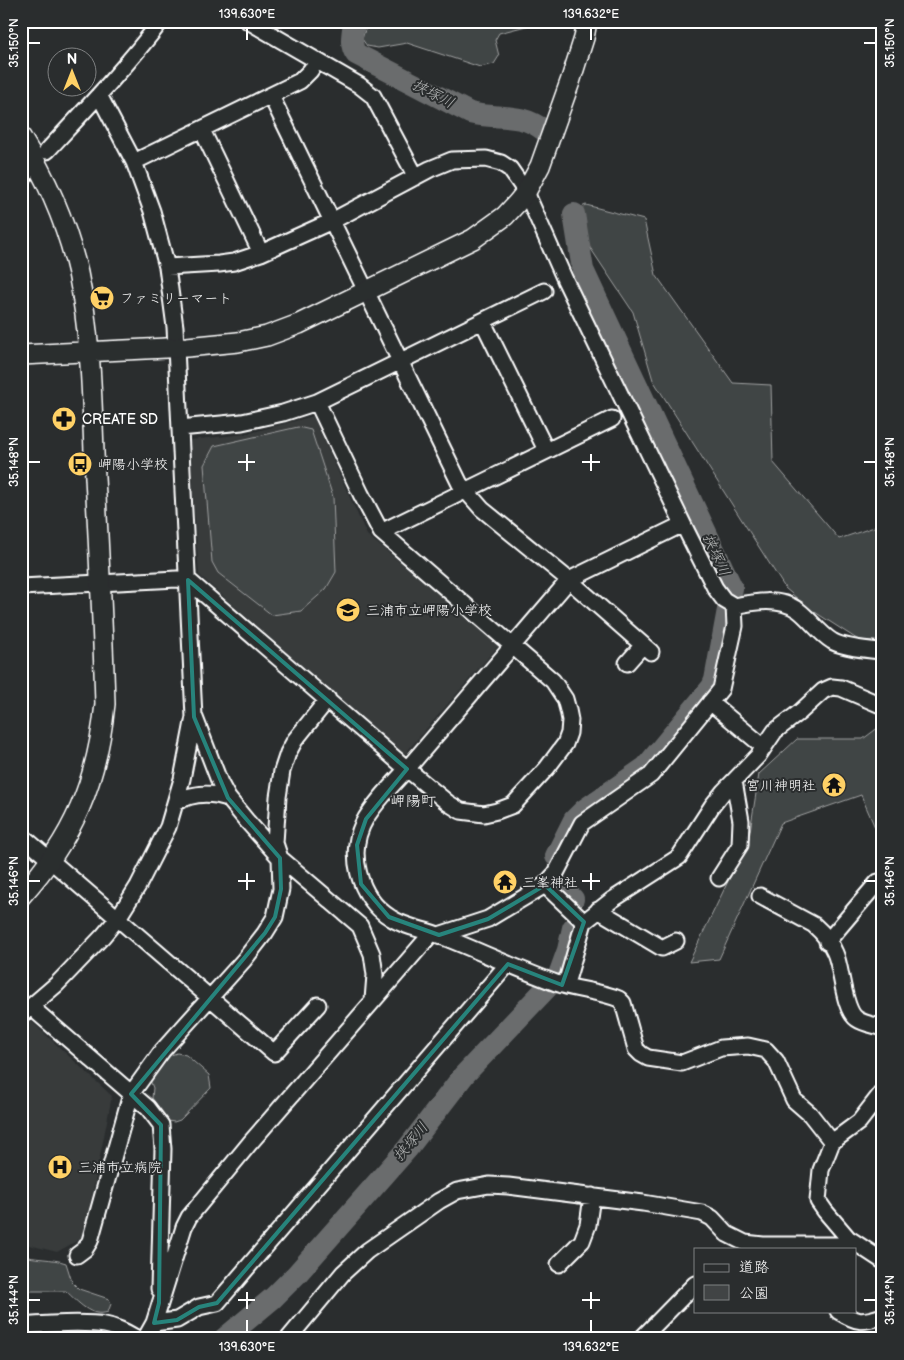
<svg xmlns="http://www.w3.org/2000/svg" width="904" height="1360" font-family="'Balsamiq Sans','Klee One',sans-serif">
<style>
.built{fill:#373a3b}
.green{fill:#414445;stroke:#a0a2a2}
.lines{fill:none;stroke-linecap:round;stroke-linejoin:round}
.river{stroke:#6a6c6d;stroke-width:22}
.minor-casing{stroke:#fff;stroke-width:19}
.tertiary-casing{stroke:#fff;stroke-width:22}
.minor{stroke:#2a2d2e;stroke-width:15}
.tertiary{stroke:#2a2d2e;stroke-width:19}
.marked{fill:none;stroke:#27847c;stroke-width:4;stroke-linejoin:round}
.ticks{fill:none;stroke:#fff;stroke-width:2}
.labels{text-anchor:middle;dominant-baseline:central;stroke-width:4;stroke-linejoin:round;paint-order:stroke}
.poi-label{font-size:14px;fill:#fff;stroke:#2a2d2e;text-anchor:start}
.water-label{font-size:15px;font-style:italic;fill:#b4b6b6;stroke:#2a2d2e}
.neighbourhood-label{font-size:15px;fill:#fff;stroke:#2a2d2e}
.neatline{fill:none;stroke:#fff;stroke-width:2}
.ticks-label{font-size:12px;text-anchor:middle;fill:#fff}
</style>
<rect width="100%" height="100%" fill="#2a2d2e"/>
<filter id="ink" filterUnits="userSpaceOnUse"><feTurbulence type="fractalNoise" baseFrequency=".02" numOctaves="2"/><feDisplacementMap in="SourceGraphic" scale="10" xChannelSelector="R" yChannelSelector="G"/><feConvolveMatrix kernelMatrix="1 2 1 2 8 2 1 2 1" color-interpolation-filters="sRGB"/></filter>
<g filter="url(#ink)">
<path class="built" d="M313,416L367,535L500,644L403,756L199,575L189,440L246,434Z
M29,1019L112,1096L84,1237L57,1252L21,1243V1026Z"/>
<path class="green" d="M368,21H533L530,25L499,33L495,40L499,56L494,64L480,67L407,43L378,48L367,46L362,39Z
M586,205L644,220L656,275L733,383L771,385L773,462L839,539L883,524V639L874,650L807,607L785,588L653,380L633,312L567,213Z
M298,427L311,430L333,497L336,572L326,589L301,611L272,615L218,573L212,562L204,465L214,446Z
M883,724V846L861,795L781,823L719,959L689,962L749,838L759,774L797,739H863Z
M177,1053L186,1055L209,1075L211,1088L180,1120L174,1122L168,1121L152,1098L153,1088L150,1080L171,1055Z
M21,1255C36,1260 52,1258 66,1263L72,1282L79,1289L109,1299L111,1304L108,1312C91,1318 78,1302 66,1291H21Z"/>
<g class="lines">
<path class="river" d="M354,21C353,33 349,44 356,54L470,113C498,120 519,111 545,131
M556,856L574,820L584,810L646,767L712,687L715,680L732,588L583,270L574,214
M562,888L573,899
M224,1339L273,1298L296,1275L407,1149L464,1075L559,975L568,950L573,928"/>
<defs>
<path id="minor" d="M248,21L359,85L373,96L416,177
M271,96L460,484L482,509L569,580L651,652
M202,130L261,253
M47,151C86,109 126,67 161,21
M134,162L300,81L310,71L317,61
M21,179L25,175
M167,267L219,264L234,262L261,253L332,221L430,169L452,160L486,159L501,163L510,169L526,192L565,280L683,524L715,588L724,600L734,606C754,602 779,597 798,610C810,619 819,633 832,641C841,647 870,650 881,651L883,655
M483,322L546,450
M317,402L544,291
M180,428L242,422L283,413L317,402L361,494L381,532L553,681L565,699L568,710L570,720L569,733L565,744L547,768L513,805L497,811L484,814L461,811L448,803L407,769C393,784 377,800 366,818C346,851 358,898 391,918C406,928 424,929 441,936C479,951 517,969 556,983C576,990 599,991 619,999L623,1003L636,1049L641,1054L648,1058L682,1063L721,1048L748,1046L766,1050L776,1061L794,1100L810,1114L832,1142L821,1170L818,1201L825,1211L848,1238L883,1261
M381,532L612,419
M21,587L177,579L188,580L407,769L569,580L683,524
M627,663L643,645
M710,702L764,747
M195,718L220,783L228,798L246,820L280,858L360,926L372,954L375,975L373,1000
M175,803C191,793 210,792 228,798
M21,835L274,1053L318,1005
M719,878L740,845L741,821L734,781
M545,885L584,922
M760,896L814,925C822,932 831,943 835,953C842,968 843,1010 857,1019C864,1024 875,1025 883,1028
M598,910L662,948L676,941
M439,935L488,919L545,885L556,873L582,823L651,775L721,689L735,626L734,606
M827,942L878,882
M562,985L568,977L584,922L612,900L679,857L712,806L724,791L758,756L775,731L800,712L823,691L832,687L841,688L883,706
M31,1007L148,1108L161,1125L163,1149L159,1289
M21,1015L57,984L103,936L118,918L138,886L168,827L182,779L194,717L175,327L167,267L152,211L134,162L99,95
M832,1142L859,1122L883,1091
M77,1255L85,1249L90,1241L131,1094L162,1051L244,960L265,933L275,917L281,889L280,858L275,843L278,797L282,771L288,753L295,740L328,699
M559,1264L582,1241L588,1225L592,1196
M838,1311C858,1323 861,1323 883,1316
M154,1323L177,1320L199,1307L217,1303L508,964
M21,1326C45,1324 82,1321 105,1325C117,1327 127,1333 138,1339
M145,1339L154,1323L184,1227L189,1217L250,1143L432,933
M288,1339L343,1273L367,1251L439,1201L457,1191L489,1185L508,1186L643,1203L702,1213L712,1218L727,1234L745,1243L763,1245H858
M641,1339L695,1284"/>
<path id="tertiary" d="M21,137C47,179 67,225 78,273C92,340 92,409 95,477C99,552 103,628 105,704C97,782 74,838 21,896
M21,355L187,347L238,342L267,336L299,324L473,239L505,216L517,203L526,192L540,166L571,79L584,38L587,21"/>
</defs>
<use href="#minor" class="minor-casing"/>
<use href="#tertiary" class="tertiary-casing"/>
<use href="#minor" class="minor"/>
<use href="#tertiary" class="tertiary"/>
</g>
</g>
<path class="marked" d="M188,580L407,769L366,819L357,845L361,884L389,917L439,935L488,919L545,885L584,922L562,985L508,964L217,1303L199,1307L177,1320L154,1323L159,1303L161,1125L131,1094L265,933L275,917L281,889L280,858L228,798L194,717Z"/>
<path class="ticks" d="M247,28V40M591,28V40M28,43H40M864,43H876M247,454V471M591,454V471M28,462H40M238,462H255M582,462H600M864,462H876M247,873V890M591,873V890M28,881H40M238,881H255M582,881H600M864,881H876M247,1292V1309M591,1292V1309M28,1300H40M238,1300H255M582,1300H600M864,1300H876M247,1320V1332M591,1320V1332"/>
<defs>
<symbol id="supermarket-disc" viewBox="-11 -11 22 22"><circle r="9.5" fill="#ffd166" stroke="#2a2d2e"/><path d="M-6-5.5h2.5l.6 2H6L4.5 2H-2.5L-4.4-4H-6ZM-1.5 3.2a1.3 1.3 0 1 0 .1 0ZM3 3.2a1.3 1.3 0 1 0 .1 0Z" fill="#111"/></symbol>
<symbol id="pharmacy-disc" viewBox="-11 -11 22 22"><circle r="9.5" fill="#ffd166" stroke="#2a2d2e"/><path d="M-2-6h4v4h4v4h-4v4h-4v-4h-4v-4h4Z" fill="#111"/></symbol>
<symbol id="bus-disc" viewBox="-11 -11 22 22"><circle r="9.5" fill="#ffd166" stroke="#2a2d2e"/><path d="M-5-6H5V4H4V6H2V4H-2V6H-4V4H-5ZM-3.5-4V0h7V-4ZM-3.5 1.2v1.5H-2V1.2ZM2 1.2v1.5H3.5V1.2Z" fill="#111"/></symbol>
<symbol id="school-disc" viewBox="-11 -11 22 22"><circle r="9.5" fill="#ffd166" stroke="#2a2d2e"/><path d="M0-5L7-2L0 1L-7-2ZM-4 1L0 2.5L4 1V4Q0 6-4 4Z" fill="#111"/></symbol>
<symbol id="temple-disc" viewBox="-11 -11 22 22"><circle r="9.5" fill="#ffd166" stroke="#2a2d2e"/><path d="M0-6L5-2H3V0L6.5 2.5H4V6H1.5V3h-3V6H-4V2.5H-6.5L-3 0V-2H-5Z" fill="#111"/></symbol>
<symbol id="hospital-disc" viewBox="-11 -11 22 22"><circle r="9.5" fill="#ffd166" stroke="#2a2d2e"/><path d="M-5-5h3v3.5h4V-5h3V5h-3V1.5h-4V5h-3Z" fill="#111"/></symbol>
</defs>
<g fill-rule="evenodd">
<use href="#supermarket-disc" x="88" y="284" width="28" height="28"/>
<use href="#pharmacy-disc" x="50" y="405" width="28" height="28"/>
<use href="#bus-disc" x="66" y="450" width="28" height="28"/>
<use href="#school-disc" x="334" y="596" width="28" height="28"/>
<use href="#temple-disc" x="820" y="771" width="28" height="28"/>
<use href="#temple-disc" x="491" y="868" width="28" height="28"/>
<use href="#hospital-disc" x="46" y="1153" width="28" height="28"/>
</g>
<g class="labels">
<g class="poi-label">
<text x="120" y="298">ファミリーマート</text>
<text x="82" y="419">CREATE SD</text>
<text x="98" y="464">岬陽小学校</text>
<text x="366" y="610">三浦市立岬陽小学校</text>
<text x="816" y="785" text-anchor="end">宮川神明社</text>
<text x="522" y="882">三峯神社</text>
<text x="78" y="1167">三浦市立病院</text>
</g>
<g class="water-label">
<text transform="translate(433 94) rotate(27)">挟塚川</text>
<text transform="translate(716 555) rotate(65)">挟塚川</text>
<text transform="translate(411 1142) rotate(-51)">挟塚川</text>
</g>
<g class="neighbourhood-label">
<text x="413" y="801">岬陽町</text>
</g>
</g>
<rect width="904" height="1360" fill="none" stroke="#2a2d2e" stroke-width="55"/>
<rect x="694" y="1248" width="162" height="65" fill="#2a2d2e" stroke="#7f8182"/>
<rect x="704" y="1264" width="25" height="8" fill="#2a2d2e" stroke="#7f8182"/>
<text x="739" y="1272" font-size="15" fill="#ffffff">道路</text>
<rect x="704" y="1285" width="25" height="15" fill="#414445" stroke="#7f8182"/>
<text x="739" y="1298" font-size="15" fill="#ffffff">公園</text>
<g transform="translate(72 72)"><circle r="24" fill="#2a2d2e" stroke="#7f8182"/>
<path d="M0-4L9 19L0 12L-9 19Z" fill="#ffd166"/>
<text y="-8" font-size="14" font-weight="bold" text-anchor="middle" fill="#ffffff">N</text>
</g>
<rect x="28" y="28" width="848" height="1304" class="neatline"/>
<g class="ticks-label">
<text x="247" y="18">139.630°E</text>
<text x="591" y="18">139.632°E</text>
<text transform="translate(14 43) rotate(-90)" y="4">35.150°N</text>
<text transform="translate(890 43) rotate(-90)" y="4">35.150°N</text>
<text transform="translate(14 462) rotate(-90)" y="4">35.148°N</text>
<text transform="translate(890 462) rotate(-90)" y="4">35.148°N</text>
<text transform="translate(14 881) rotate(-90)" y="4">35.146°N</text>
<text transform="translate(890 881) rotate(-90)" y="4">35.146°N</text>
<text transform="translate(14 1300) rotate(-90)" y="4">35.144°N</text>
<text transform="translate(890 1300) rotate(-90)" y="4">35.144°N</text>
<text x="247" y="1351">139.630°E</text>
<text x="591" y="1351">139.632°E</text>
</g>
</svg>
